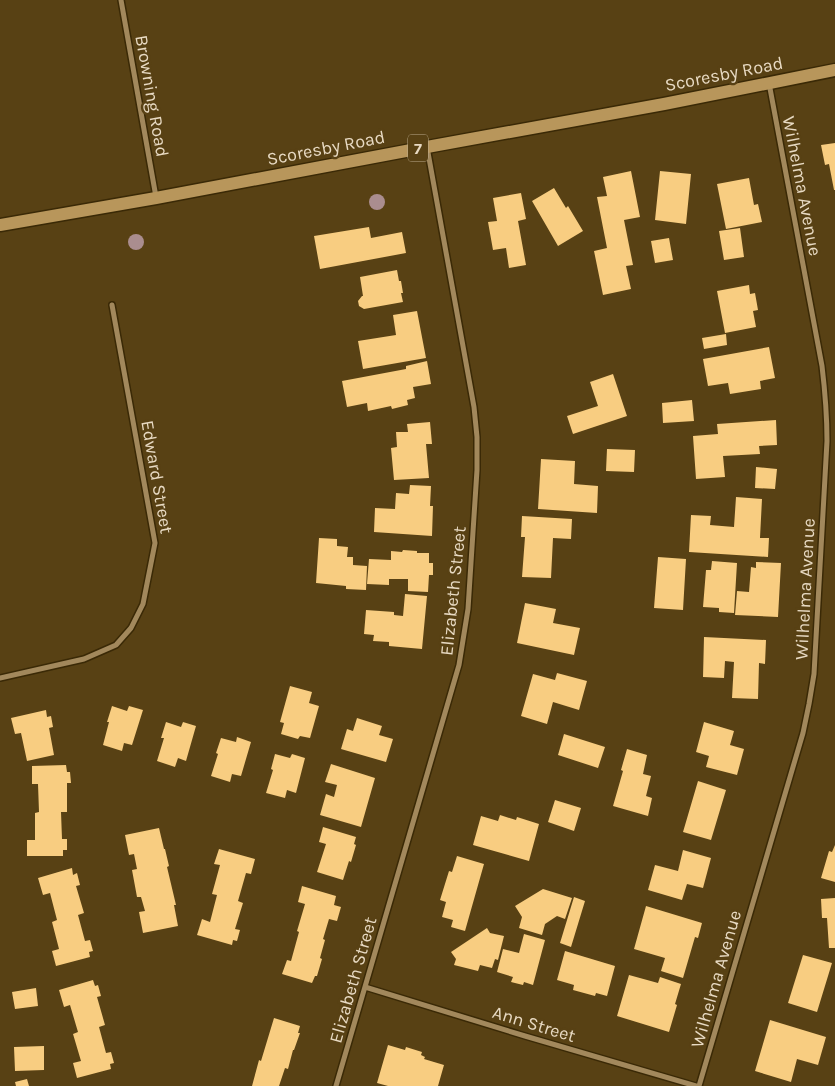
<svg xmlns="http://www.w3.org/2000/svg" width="835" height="1086" font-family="Karla,sans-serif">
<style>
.building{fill:#f8cd81}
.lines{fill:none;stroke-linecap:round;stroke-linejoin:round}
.street-casing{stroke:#3a2906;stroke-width:8}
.primary-casing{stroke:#3a2906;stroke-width:15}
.street{stroke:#a2885c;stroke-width:5}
.primary{stroke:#b8965b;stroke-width:12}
.tree{fill:#aa8d8f}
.labels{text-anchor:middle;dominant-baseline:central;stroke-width:5;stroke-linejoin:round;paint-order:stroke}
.shield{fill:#584114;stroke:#bdac8e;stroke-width:1}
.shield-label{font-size:16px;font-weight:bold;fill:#e8dac3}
.street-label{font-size:18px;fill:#e8dac3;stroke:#584114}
</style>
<rect width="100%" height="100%" fill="#584114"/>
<path class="building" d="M835,143V190H834L829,164L825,165L821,145Z
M631,171L640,217L624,220L633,265L626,266L631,289L603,295L594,251L607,248L597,197L607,196L603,177Z
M660,171L691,174L686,224L655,220Z
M749,178L754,205L758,204L762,222L726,229L717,184Z
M554,188L566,208L568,206L583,231L558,246L532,201Z
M521,193L526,219L518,221L526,265L509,268L506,248L493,250L488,222L497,221L493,198Z
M369,227L371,238L402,232L406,253L320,269L314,236Z
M740,228L744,257L724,260L719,231Z
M669,238L673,260L655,263L651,241Z
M397,270L399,281H401L403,293H401L403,302L364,309L359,306L358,301L362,296H363L360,277Z
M749,285L750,294L755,293L758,310L753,311L756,327L725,333L717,291Z
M417,311L426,358L363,369L358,341L396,335L393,315Z
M726,334L727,345L704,349L702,338Z
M769,347L775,378L760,381L761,389L730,394L728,383L708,386L703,359Z
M427,361L431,384L413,387L415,398L407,400L408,405L392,409L391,406L368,411L367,403L347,407L342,381L406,369V366Z
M613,374L627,416L573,434L567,416L598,406L590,382Z
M692,400L694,421L663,423L662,403Z
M776,420L777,445L759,446L760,454L723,456L725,477L696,479L693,436L718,434L717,424Z
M430,422L432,444H426L429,478L394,480L391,448L397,447L396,432H408L407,424Z
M607,449L635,450L634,472L606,471Z
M541,459L575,461L574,484L598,486L597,513L538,509Z
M756,467L777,469L775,489L755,488Z
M410,485L431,486L430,506H433L432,536L374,532L375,508L395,509L396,493L409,494Z
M736,497L762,499L760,538H769L768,557L689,552L691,515L711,516L710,525L734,527Z
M522,516L572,519L571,539L553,538L551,578L522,577L525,537H521Z
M319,538L337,539V546L348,547L347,557H353V565L367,566L366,590L346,589V586L316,583Z
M403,550L417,551V553H429V563H433V575H429L428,592L408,591V579H389V585L367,584L369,559L391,560V551L402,552Z
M658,557L686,559L683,610L654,608Z
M712,561L737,563L734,613L719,612V608L703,607L706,570H711Z
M756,562L781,563L778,617L735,615L737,591L749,592L751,567L756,568Z
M405,594L427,596L422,649L389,646V642L373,641L374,635L364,634L366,610L394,612V615L403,616Z
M525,603L556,609L553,623L580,628L574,655L517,643Z
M704,637L766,640L765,664L759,663L758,699L732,698L734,662L725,661L724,678L703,677Z
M557,673L587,681L579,710L553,702L547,724L521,716L533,674L555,680Z
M290,686L312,692L309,703L319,706L310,738L300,736L298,739L281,734L284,723L280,722Z
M112,706L127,711L129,706L143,710L132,745L124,743L122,751L103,745L109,722H107Z
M46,710L47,717L51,716L53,727L49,728L54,755L27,761L21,733L15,734L11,718Z
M357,718L382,726L379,735L393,739L386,762L341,749L347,729L353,731Z
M166,722L181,727L183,722L196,726L186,761L178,758L175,767L157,761L164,738H161Z
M704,722L734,731L730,745L744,749L737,775L706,767L709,756L696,752Z
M564,734L605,747L598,768L558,755Z
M237,737L251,742L241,776L232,774L230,782L211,776L218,754L216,753L221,738L236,742Z
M627,749L647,755L643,774L651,776L646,796L652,798L648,816L613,806L623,771L621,770Z
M275,754L290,758L292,754L305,758L296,793L287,790L285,798L266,793L273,770L271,769Z
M331,764L375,778L361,827L320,815L326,794L334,797L337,785L325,782Z
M66,765L67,772H70L71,783H67V812H61L62,839H67V850H63V856H27V840H35V813L39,812L38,784H32V766Z
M698,781L726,790L711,840L683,832Z
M555,800L581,808L574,831L548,822Z
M500,815L516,820L517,817L539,824L529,861L473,845L481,816L498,821Z
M323,827L356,837L354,844L356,845L351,862L349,861L343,880L317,872L326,844L319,842Z
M159,828L164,849H165L169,866L167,867L176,905H174L178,926L143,933L139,912L145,911L141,897H137L132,870L137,869L134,854L129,855L125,835Z
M835,845V882L821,878L829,851L832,852Z
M219,849L255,859L251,874L246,873L238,901L243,903L235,929L240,930L237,941L233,940L232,945L197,935L202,919L210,922L217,895L212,894L220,865L214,864Z
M683,850L711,858L703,888L687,884L682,900L648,890L655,865L678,871Z
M457,856L484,864L465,931L451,927L453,920L442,917L446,902L440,900L449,871L452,872Z
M72,868L73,875L77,873L80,885L76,886L84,913L78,915L85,941L90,940L93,951L89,952L90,957L56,966L52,951L59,949L52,922L57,920L50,893L43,895L38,878Z
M302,886L336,896L334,905L341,907L337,921L329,919L323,939L325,940L320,958L322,959L317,976H315L312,983L282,974L287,960L291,961L299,932L297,931L305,904L298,902Z
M543,889L572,898L565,919L557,916L545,924L542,935L519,928L522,917L515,906Z
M574,897L585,901L571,947L560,943Z
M835,898V948H829L827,918H822L821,899Z
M646,906L702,923L698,938L695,937L683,978L661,971L665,958L634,949Z
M487,928L490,933L504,936L498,960L495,959L492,968L480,965L478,971L454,965L456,959L451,952Z
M524,934L545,940L533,985L524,982L523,985L511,982L513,977L497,972L503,949L519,953Z
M565,951L615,966L607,996L596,993L595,996L573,990L574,985L557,980Z
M803,955L832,963L817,1012L788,1003Z
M629,975L658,983L660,977L681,984L675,1004L677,1005L669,1032L617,1016Z
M93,980L95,986L98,985L101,996L97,997L105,1025L99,1027L106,1053L111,1052L114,1063L110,1064L111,1069L77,1078L73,1063L81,1061L73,1034L78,1032L70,1005L64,1007L59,990Z
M36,988L38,1006L15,1009L12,992Z
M274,1018L300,1026L298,1033H300L294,1050H293L288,1069L285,1068L279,1086H252L259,1060L261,1061Z
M770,1020L826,1037L818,1065L797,1059L791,1082L755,1071Z
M388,1045L405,1050L406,1047L422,1052L421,1055L425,1057L424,1059L444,1065L438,1086H388L377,1083Z
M44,1046V1070L15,1071L14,1047Z
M27,1079L29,1086H16L15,1082Z"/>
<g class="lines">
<defs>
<path id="street" d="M121,0L156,197
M0,678L84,659L116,645L131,628L143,604L155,543L112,305
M365,987L525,1036L696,1086
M336,1086L459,665L468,609L477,470V437L474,407L427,147
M699,1086L803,733L809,704L814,674L827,441C827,415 825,391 822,366L769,83"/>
<path id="primary" d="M0,225L156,198L427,147L664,104L835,70"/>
</defs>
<use href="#street" class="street-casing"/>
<use href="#primary" class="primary-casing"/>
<use href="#street" class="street"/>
<use href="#primary" class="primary"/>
</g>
<g class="tree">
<circle cx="377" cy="202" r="8"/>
<circle cx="136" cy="242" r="8"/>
</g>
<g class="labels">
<rect class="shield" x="408" y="134.5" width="20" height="27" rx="4"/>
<g class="shield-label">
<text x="418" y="148">7</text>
</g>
<g class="street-label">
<text transform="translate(724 74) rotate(-11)">Scoresby Road</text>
<text transform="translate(152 96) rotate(80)">Browning Road</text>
<text transform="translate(326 148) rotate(-11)">Scoresby Road</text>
<text transform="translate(802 186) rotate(79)">Wilhelma Avenue</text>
<text transform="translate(157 477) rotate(80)">Edward Street</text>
<text transform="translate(805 589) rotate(-87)">Wilhelma Avenue</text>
<text transform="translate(453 591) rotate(-84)">Elizabeth Street</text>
<text transform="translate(716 979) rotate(-74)">Wilhelma Avenue</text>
<text transform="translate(353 980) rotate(-74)">Elizabeth Street</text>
<text transform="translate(534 1024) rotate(17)">Ann Street</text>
</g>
</g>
</svg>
